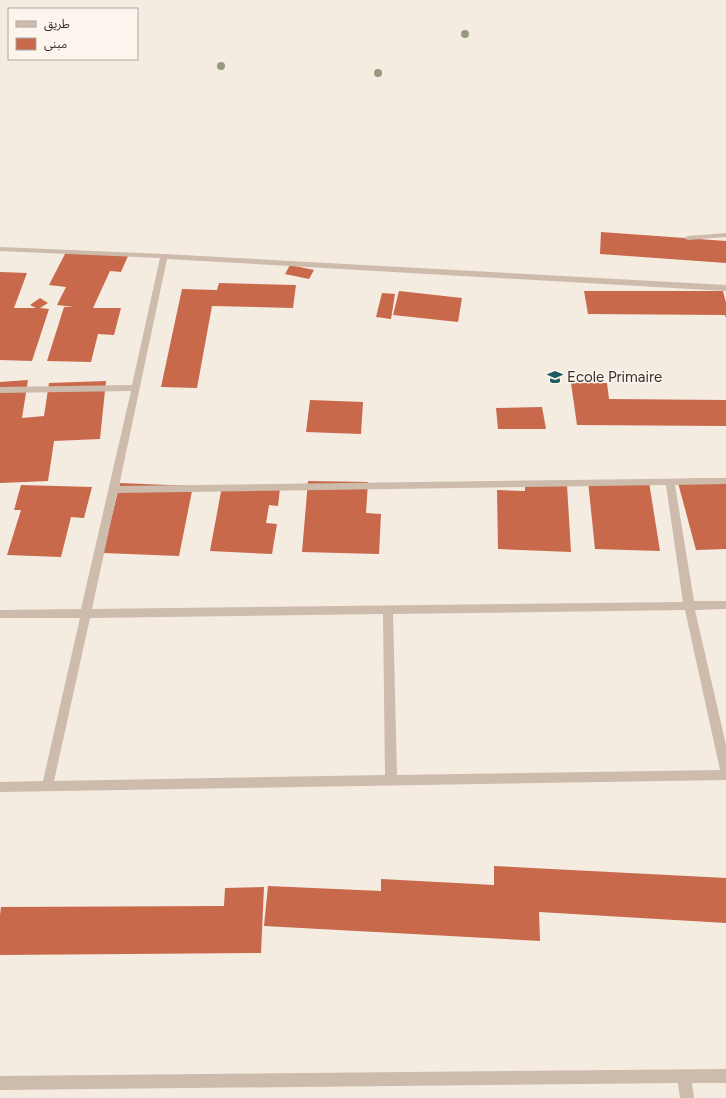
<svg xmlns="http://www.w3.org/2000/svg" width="726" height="1098" font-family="Figtree,'Noto Sans Arabic',sans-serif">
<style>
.building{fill:#c8694b}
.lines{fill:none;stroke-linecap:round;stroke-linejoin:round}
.minor{fill:#cdbbac;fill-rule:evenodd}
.tree{fill:#969b7f}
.labels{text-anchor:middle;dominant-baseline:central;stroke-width:3;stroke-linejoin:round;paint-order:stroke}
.poi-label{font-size:15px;fill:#3b302b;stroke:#fbf5ee;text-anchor:start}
</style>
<rect width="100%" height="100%" fill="#f4ebe1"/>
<path class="building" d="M601,232L726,241V263L600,254Z
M67,250L128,256L121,272L110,271L93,308H121L114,335L98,334L91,362L47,361L64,307H74L57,305L66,287L49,285Z
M290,265L314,270L309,279L285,274Z
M0,272L27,273L14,308H36L30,305L40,298L48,303L40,308L49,309L32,361L0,360Z
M219,283L296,285L293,308L212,306L197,388L161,387L182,289L217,290Z
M399,291L462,298L458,322L393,315Z
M584,291H723L726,303V318L725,315L588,314Z
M382,293L395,294L391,319L376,317Z
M28,380L22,418L44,416L49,383L106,381L100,439L54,441L48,481L0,483V382Z
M571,383H607L609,399L726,400V426L577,425Z
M310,400L363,402L361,434L306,432Z
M542,407L546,429H498L496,408Z
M726,478V549L696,550L677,479Z
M308,481L368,482L366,513L381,514L379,554L302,552Z
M588,481L649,482L660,551L595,549Z
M120,483L193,486L179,556L103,553Z
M525,483L567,485L571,552L498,549L497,490L525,491Z
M21,485L92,487L84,518L71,517L61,557L7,555L21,510H14Z
M222,486L280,488L278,506L269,505L266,523L277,524L272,554L210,551Z
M494,866L726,878V923L539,912L540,941L264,926L268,886L381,891V879L494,885Z
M264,887L261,953L0,955V915L1,907L224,906L225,888Z"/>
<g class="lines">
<path class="minor" d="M726,233V237L688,240L684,238L688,236Z
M0,247L164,254L726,285V291L167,259L119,486L726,478V484L675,485L694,601H726V609L695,610L726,745V780L0,792V782L43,781L80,618H0V610L81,609L131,391L0,393V387L132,385L160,258L0,251ZM666,485L683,602L92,609L117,493ZM685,610L720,770L397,775L393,614ZM383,614L385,775L54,781L90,618Z
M726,1069V1083H692L694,1098H680L678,1083L0,1090V1076Z"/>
</g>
<g class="tree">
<circle cx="465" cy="34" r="4"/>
<circle cx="221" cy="66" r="4"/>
<circle cx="378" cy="73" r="4"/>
</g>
<defs>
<symbol id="school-bare" viewBox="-9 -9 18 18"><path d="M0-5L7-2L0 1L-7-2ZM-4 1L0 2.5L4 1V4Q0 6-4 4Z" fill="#1f5a5e" stroke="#fbf5ee" stroke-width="2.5" paint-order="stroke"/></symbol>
</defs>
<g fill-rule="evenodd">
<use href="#school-bare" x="544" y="366" width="22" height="22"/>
</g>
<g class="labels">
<g class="poi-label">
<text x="567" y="377">Ecole Primaire</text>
</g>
</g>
<rect x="8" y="8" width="130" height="52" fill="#fbf5ee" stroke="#aea6a0"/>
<rect x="16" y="21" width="20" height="6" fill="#cdbbac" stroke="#aea6a0"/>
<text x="44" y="28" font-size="12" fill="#3b302b">طريق</text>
<rect x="16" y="38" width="20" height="12" fill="#c8694b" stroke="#aea6a0"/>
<text x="44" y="48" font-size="12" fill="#3b302b">مبنى</text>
</svg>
